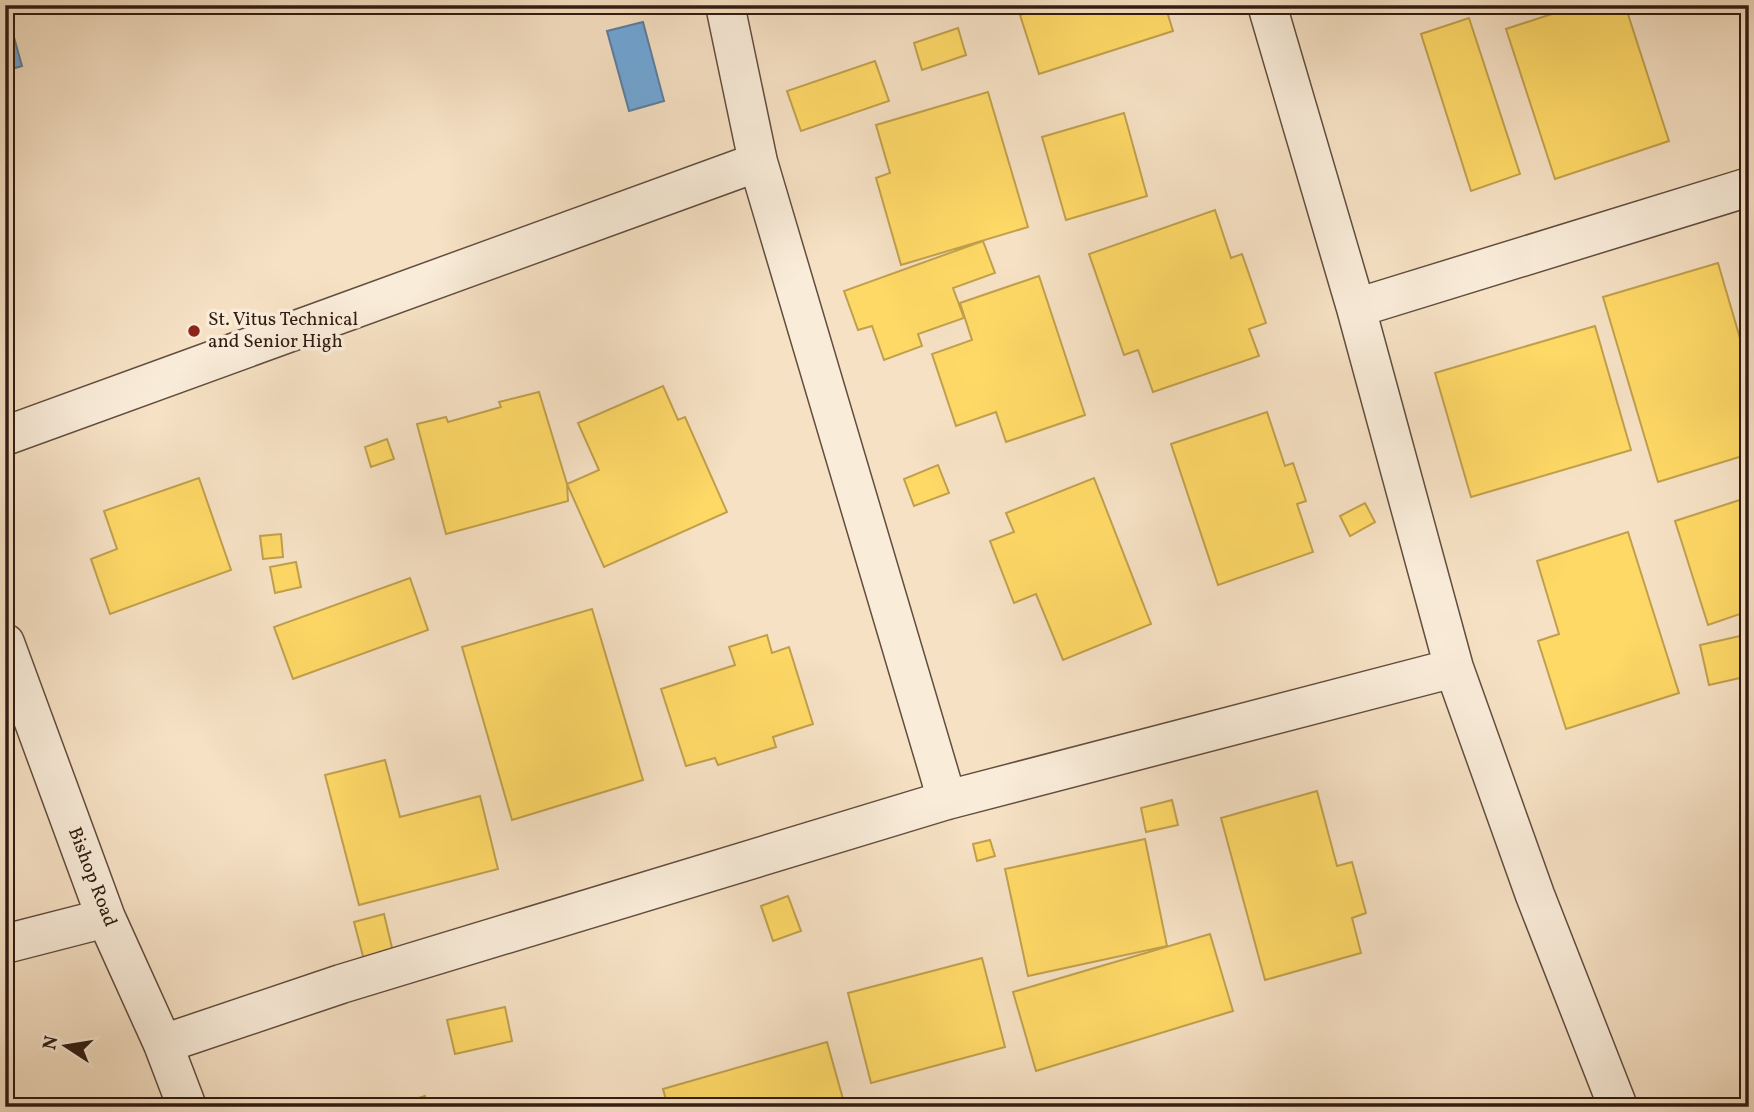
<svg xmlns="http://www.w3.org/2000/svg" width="1754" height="1112" font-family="Vollkorn,serif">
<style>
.homes{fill:#ffd966;stroke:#c1a04d;stroke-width:2}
.schools{fill:#6fa8dc;stroke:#5c7e9f;stroke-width:2}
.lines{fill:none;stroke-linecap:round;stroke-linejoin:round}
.street-casing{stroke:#624d3e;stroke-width:41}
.street{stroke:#f9ecd9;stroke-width:38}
.poi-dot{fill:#8f2418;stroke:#f9ecd9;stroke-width:2.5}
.labels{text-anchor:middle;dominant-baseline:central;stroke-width:7;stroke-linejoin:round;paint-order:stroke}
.poi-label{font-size:19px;fill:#311c12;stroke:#f9ecd9;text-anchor:start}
.street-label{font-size:19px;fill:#311c12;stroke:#f9ecd9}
</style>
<rect width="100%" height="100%" fill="#f6e1c4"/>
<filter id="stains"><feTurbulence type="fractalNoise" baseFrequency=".00286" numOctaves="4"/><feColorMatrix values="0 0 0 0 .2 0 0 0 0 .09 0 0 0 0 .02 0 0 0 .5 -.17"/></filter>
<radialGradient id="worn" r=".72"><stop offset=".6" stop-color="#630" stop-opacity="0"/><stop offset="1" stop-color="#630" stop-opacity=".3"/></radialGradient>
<path class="homes" d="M1053,5H1165L1173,31L1039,74L1020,15Z
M1579,5H1625L1669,141L1555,179L1506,29Z
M1469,18L1520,174L1471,191L1421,34Z
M958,28L966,55L922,70L914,43Z
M875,61L889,101L801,131L787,91Z
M988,92L1028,227L901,265L876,178L890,173L876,125Z
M1124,113L1147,196L1066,220L1042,137Z
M1215,210L1231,258L1242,254L1266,323L1249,329L1259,356L1153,392L1138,350L1124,355L1089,254Z
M983,241L995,273L953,288L964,318L918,334L922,346L884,360L872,326L858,330L844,291Z
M1718,263L1749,369V454L1658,482L1603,297Z
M1039,276L1085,415L1006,442L996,412L956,426L932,354L972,340L960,303Z
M1595,326L1631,450L1471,497L1435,373Z
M663,386L678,420L685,417L727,512L604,567L567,484L599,470L578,423Z
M539,392L567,484L568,501L446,534L417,424L446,417L448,422L501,407L499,402Z
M1267,412L1285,466L1293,463L1306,501L1297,504L1313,552L1218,585L1171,444Z
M387,439L394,459L371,467L365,447Z
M938,465L949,493L914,506L904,479Z
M199,478L231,570L110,614L91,559L117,549L104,511Z
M1094,478L1151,624L1063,660L1036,594L1014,603L990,541L1014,532L1006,513Z
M1749,497V599L1742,601L1746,612L1708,625L1675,521Z
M1365,503L1375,522L1350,536L1340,516Z
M1628,532L1679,693L1566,729L1538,641L1559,634L1537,561Z
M281,534L283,557L263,559L260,536Z
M296,562L301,587L275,593L270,567Z
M410,578L428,630L293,679L274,627Z
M592,609L643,780L512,820L462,647Z
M1749,634V676L1709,685L1700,645Z
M767,635L772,653L789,647L813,724L773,737L776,747L718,765L715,758L686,766L661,689L735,665L729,647Z
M385,760L400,817L480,796L498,869L359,905L325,775Z
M1317,791L1337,866L1352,862L1366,913L1352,918L1361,953L1265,980L1221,818Z
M1172,800L1178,825L1146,832L1141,808Z
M1145,839L1167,946L1028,976L1005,869Z
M990,840L995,856L977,861L973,844Z
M788,896L801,931L773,941L761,906Z
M384,914L393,952L364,960L354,922Z
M1210,934L1233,1011L1036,1071L1013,992Z
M982,958L1005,1047L871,1083L848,993Z
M505,1007L512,1041L455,1054L447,1020Z
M827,1042L845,1106L668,1107L663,1089Z
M425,1096L428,1107H388Z"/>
<path class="schools" d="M5,5L22,66L5,71Z
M643,22L664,101L629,111L607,31Z"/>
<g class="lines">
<defs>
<path id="street" d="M725,5L758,162L947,800
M1267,5L1356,308L1454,668L1535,895L1618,1107
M1356,308L1749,187
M5,436L758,162
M5,643L106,918L163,1044L187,1107
M5,944L106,918
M163,1044L341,984L947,800L1454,668"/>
</defs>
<use href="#street" class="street-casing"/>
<use href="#street" class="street"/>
</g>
<circle class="poi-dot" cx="194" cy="331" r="7"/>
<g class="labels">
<g class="poi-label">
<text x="208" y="320">St. Vitus Technical<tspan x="208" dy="22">and Senior High</tspan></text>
</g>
<g class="street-label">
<text transform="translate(92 877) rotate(69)">Bishop Road</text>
</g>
</g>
<rect width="1754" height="1112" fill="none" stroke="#f6e1c4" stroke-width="28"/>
<rect x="7" y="7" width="1740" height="1098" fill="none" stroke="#311c12" stroke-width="3.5"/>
<rect x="14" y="14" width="1726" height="1084" fill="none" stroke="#311c12" stroke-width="2"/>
<g transform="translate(66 1046) rotate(282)" stroke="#f9ecd9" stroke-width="5" paint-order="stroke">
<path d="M0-5L12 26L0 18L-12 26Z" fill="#311c12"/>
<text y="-10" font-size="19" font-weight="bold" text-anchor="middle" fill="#311c12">N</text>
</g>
<rect width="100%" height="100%" filter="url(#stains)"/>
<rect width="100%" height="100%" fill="url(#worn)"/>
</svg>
